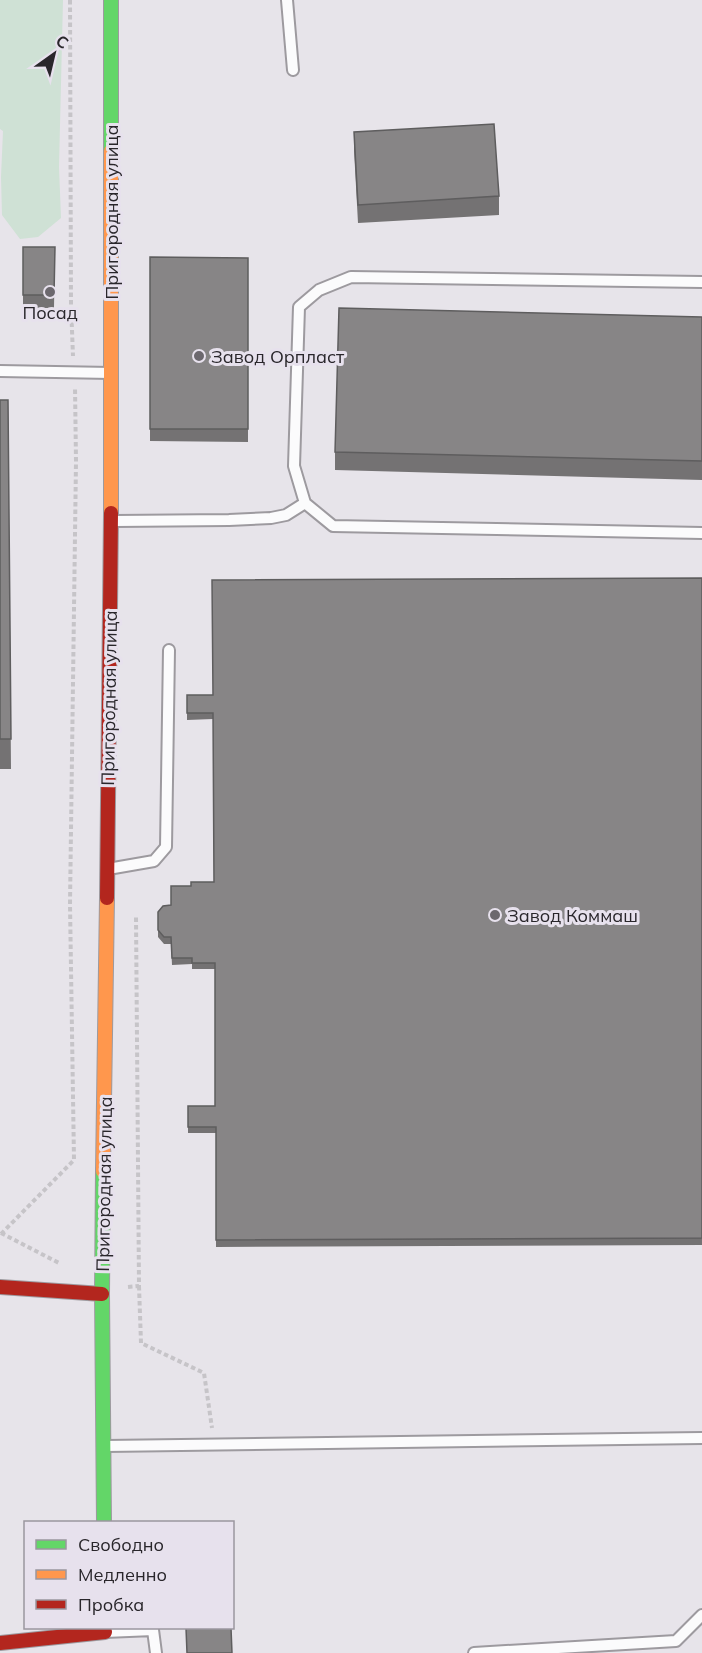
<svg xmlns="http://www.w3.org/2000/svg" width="702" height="1653" font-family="Mulish,sans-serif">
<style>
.green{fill:#cfe1d5}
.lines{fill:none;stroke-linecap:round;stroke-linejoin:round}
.lane-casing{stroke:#9d9a9f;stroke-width:14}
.fast-casing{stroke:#9d9a9f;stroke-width:16}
.slow-casing{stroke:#9d9a9f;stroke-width:16}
.jam-casing{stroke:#9d9a9f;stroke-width:16}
.path{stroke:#c6c4c8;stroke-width:4;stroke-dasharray:4.5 3;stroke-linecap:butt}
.lane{stroke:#fbfbfc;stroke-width:10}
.fast{stroke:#63d668;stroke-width:14}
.slow{stroke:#ff974d;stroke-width:14}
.jam{stroke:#b3261e;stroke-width:14}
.wall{fill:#747273}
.building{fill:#878586;stroke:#5e5d5e;stroke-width:1.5}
.poi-dot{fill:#6c686e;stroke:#e7e1ed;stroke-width:2}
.labels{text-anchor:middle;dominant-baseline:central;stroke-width:6;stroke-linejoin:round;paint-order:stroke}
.street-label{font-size:18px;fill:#29262b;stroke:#e7e1ed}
.poi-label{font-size:18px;fill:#29262b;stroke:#e7e1ed;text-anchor:start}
</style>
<rect width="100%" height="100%" fill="#e7e4ea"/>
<path class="green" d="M0,0H63L59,167L61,218L38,237L20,239L2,215L1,177L3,131L0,129Z"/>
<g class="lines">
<defs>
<path id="lane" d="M287,0L293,70
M702,282L351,277L319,290L299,307L294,466L305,503L333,526L702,533
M0,371L111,373
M115,521L229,520L271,518L286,515L305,503
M108,869L154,861L166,847L169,650
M106,1446L702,1438
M105,1632L153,1630L156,1653
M474,1653L676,1641L702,1615"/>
<path id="fast" d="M111,0V151
M103,1171L102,1294L104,1522"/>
<path id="slow" d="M111,151V513
M103,1171L107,898"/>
<path id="jam" d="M107,898L111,513
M0,1287L102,1294
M0,1643L105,1632"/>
</defs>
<use href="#lane" class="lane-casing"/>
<use href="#fast" class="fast-casing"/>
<use href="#slow" class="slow-casing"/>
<use href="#jam" class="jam-casing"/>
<path class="path" d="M70,0L71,305L73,356
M1,1233L59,1263
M1,1234L74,1160L70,904L76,461L75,387
M139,1286L141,1343L204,1373L212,1428
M128,1287L139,1286L136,917"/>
<use href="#lane" class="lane"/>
<use href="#fast" class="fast"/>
<use href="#slow" class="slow"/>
<use href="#jam" class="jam"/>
</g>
<path class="wall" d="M354,132L499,196V215L358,223L354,150Z
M23,247H55L54,308H23Z
M150,257L248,258V442L150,441Z
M702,317V480L335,470V452Z
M0,400H8L11,769H0Z
M702,578V1245L216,1247V1133H188V1113L215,1106V969H192V964L172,965L171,944H164L158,937V912L171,905L191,886L214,882L213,719L187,720V702Z"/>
<path class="building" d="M494,124L499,196L358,205L354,132Z
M23,247H55L54,295H23Z
M150,257L248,258V429H150Z
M339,308L702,317V461L335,452Z
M0,400H8L11,739H0Z
M702,578V1238L216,1240V1127H188V1106H215V963H192V958H172L171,937H164L158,930V912L163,906L171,905V886H191V882H214L213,713H187V695H213L212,580Z
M186,1628H231L232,1653H187Z"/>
<g class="poi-dot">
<circle cx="50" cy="292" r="6"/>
<circle cx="199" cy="356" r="6"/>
<circle cx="495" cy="915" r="6"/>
</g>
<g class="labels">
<g class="street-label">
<text transform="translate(111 212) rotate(-90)">Пригородная улица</text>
<text transform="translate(109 698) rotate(-89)">Пригородная улица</text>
<text transform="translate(104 1184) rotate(-89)">Пригородная улица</text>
</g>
<g class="poi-label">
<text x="50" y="312" text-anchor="middle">Посад</text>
<text x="211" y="356">Завод Орпласт</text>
<text x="507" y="915">Завод Коммаш</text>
</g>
</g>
<rect x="24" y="1521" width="210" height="108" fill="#e7e1ed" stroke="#9b969f" stroke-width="1.5"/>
<rect x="36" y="1540" width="30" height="9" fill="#63d668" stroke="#9b969f" stroke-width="1.5"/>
<text x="78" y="1551" font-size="18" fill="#29262b">Свободно</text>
<rect x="36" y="1570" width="30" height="9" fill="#ff974d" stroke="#9b969f" stroke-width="1.5"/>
<text x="78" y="1581" font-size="18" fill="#29262b">Медленно</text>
<rect x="36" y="1600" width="30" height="9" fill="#b3261e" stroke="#9b969f" stroke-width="1.5"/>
<text x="78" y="1611" font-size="18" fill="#29262b">Пробка</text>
<g transform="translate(54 54) rotate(34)" stroke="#e7e1ed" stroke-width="4.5" paint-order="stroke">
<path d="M0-4.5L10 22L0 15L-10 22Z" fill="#29262b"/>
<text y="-9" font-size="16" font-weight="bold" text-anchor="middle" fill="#29262b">С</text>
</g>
</svg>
